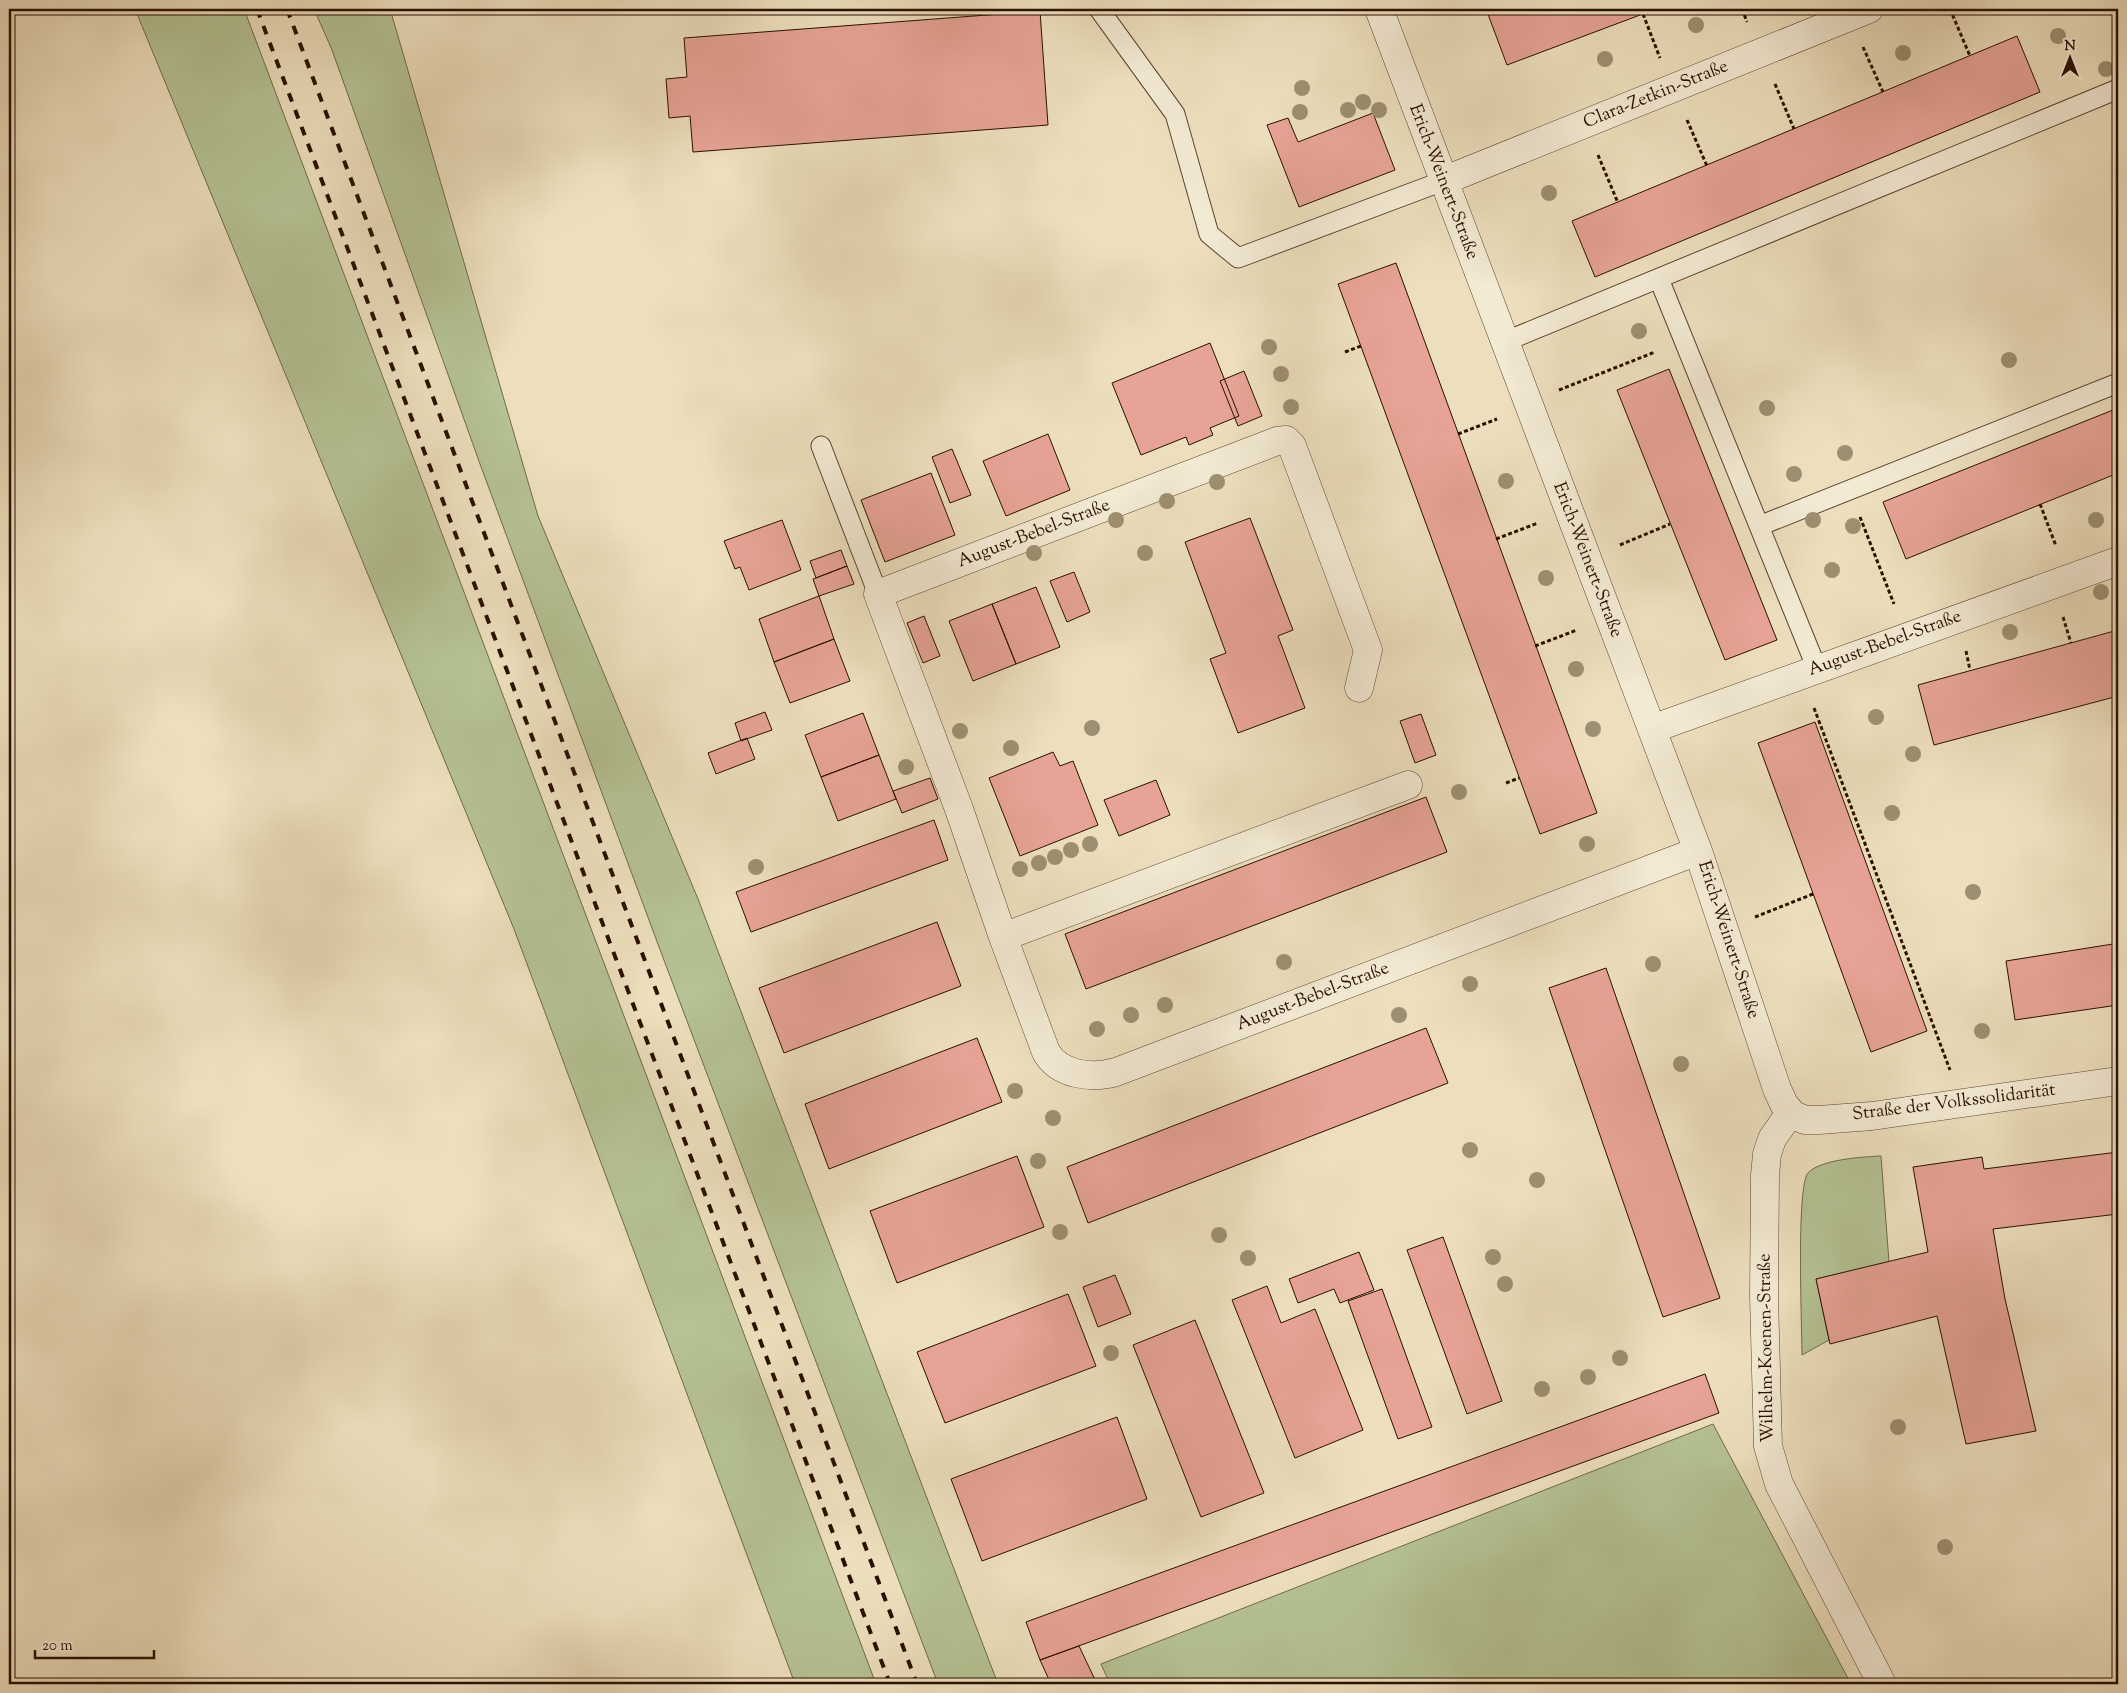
<svg xmlns="http://www.w3.org/2000/svg" width="2127" height="1693" font-family="'Sorts Mill Goudy',serif">
<style>
.green{fill:#b5c293;stroke:#70684a}
.building{fill:#e7a396;stroke:#2a0f00}
.lines{fill:none;stroke-linecap:round;stroke-linejoin:round}
.lane-casing{stroke:#5b432f;stroke-width:21}
.street-casing{stroke:#5b432f;stroke-width:29}
.path{stroke:#2a0f00;stroke-width:3;stroke-dasharray:4 2.5;stroke-linecap:butt}
.lane{stroke:#f3ead4;stroke-width:19}
.street{stroke:#f3ead4;stroke-width:28}
.rail{stroke:#2a0f00;stroke-width:4;stroke-dasharray:9 9;stroke-linecap:butt}
.tree{fill:#9d8f71}
.labels{text-anchor:middle;dominant-baseline:central;stroke-width:4;stroke-linejoin:round;paint-order:stroke}
.street-label{font-size:18px;fill:#2a0f00;stroke:#f3ead4}
</style>
<rect width="100%" height="100%" fill="#eddfbd"/>
<filter id="stains"><feTurbulence type="fractalNoise" baseFrequency=".004" numOctaves="4"/><feColorMatrix values="0 0 0 0 .2 0 0 0 0 .09 0 0 0 0 .02 0 0 0 .5 -.17"/></filter>
<radialGradient id="worn" r=".72"><stop offset=".6" stop-color="#630" stop-opacity="0"/><stop offset="1" stop-color="#630" stop-opacity=".3"/></radialGradient>
<path class="green" d="M135,9H244L876,1684H795L514,929Z
M314,9H390L538,516L698,899L998,1684H938L659,947L480,464L332,50Z
M1881,1156L1889,1262L1816,1279L1829,1340L1802,1355C1802,1328 1796,1187 1808,1173C1821,1159 1863,1157 1881,1156Z
M1713,1424L1851,1684H1110L1101,1664Z"/>
<path class="building" d="M1216,9H1236L1218,15Z
M1486,9H1656L1507,65Z
M1040,11L1048,125L693,152L690,116L669,118L666,79L687,77L684,38Z
M2017,36L2040,92L1595,277L1572,221Z
M1373,113L1395,170L1299,207L1267,125L1288,118L1298,142Z
M1396,263L1597,813L1540,834L1338,284Z
M1210,343L1239,416L1210,428L1213,435L1189,445L1186,437L1141,455L1112,383Z
M1669,369L1777,640L1725,660L1617,390Z
M1244,371L1262,416L1238,426L1220,381Z
M2118,408V473L1906,559L1883,502Z
M1048,434L1070,490L1006,516L983,461Z
M952,449L971,495L950,503L932,457Z
M931,473L955,535L885,562L861,500Z
M1250,518L1293,630L1278,636L1305,708L1238,733L1210,659L1226,653L1185,542Z
M782,520L801,570L749,590L740,567L735,569L724,541Z
M841,550L847,566L816,578L810,561Z
M847,566L854,584L819,596L813,579Z
M1074,572L1090,612L1067,622L1050,581Z
M1036,587L1060,647L1016,664L992,604Z
M819,596L834,639L774,662L759,619Z
M992,604L1016,664L973,681L949,621Z
M924,616L940,656L923,663L907,623Z
M2118,630V696L1934,745L1918,685Z
M834,639L850,681L790,703L774,662Z
M765,712L772,730L741,741L735,723Z
M863,713L879,755L821,777L805,735Z
M1421,714L1436,755L1415,763L1400,721Z
M1815,722L1927,1031L1871,1052L1758,743Z
M747,738L755,759L716,774L708,753Z
M1053,752L1060,766L1073,761L1098,825L1020,856L989,778Z
M879,755L896,799L838,821L821,777Z
M930,778L938,799L902,813L893,791Z
M1156,780L1170,815L1119,836L1104,800Z
M1426,797L1447,852L1086,989L1065,934Z
M934,820L948,860L751,932L736,892Z
M937,922L961,986L784,1053L759,988Z
M2118,943V980L2113,944Z
M2113,944L2118,980V1005L2015,1020L2006,961Z
M1606,968L1720,1298L1663,1317L1549,988Z
M1426,1028L1448,1083L1088,1223L1067,1167Z
M977,1038L1002,1102L829,1169L805,1104Z
M2118,1152V1214L1993,1229L2005,1299L2036,1431L1966,1444L1937,1316L1830,1344L1816,1279L1928,1252L1913,1167L1982,1157L1984,1169Z
M1017,1156L1044,1227L897,1283L870,1211Z
M1443,1237L1502,1401L1467,1414L1407,1250Z
M1359,1252L1374,1290L1340,1303L1334,1289L1298,1303L1289,1279Z
M1115,1275L1131,1314L1098,1327L1083,1287Z
M1267,1286L1281,1323L1315,1309L1363,1430L1295,1458L1232,1300Z
M1382,1289L1432,1427L1398,1439L1348,1301Z
M1068,1294L1096,1366L945,1423L917,1352Z
M1195,1320L1264,1493L1201,1517L1133,1345Z
M1705,1374L1719,1413L1040,1660L1026,1622Z
M1117,1417L1147,1499L982,1561L951,1479Z
M1079,1646L1097,1684H1051L1040,1660Z"/>
<g class="lines">
<defs>
<path id="lane" d="M1099,9L1175,114L1209,234L1238,258L1443,181
M1659,279L1817,669
M1504,342L2118,89
M821,446L878,594
M1759,526L2118,383"/>
<path id="street" d="M1379,9L1698,851L1777,1089L1784,1104L1793,1115L1805,1120H1819L1872,1116L2118,1081
M1443,181L1869,9
M1652,729L2118,561
M1408,785L1003,937L1046,1052C1059,1075 1092,1079 1116,1072L1698,851
M1003,937L959,809L878,594L1277,441L1286,440L1292,446L1368,650L1359,688
M1790,1113L1772,1139L1767,1154L1765,1175L1764,1296L1768,1446L1779,1484L1882,1684"/>
</defs>
<use href="#lane" class="lane-casing"/>
<use href="#street" class="street-casing"/>
<path class="path" d="M1742,9L1747,22
M1950,9L1970,56
M1643,14L1660,58
M1863,47L1883,92
M1775,84L1794,129
M1687,120L1707,166
M1598,155L1618,203
M1345,352L1361,346
M1559,390L1655,352
M1458,434L1497,419
M2040,504L2056,546
M1860,517L1894,604
M1496,539L1538,523
M1620,545L1670,524
M2063,617L2071,643
M1535,646L1577,630
M1966,651L1970,670
M1814,708L1950,1070
M1506,783L1519,778
M1755,917L1813,894"/>
<use href="#lane" class="lane"/>
<use href="#street" class="street"/>
<path class="rail" d="M257,9L890,1684
M287,9L917,1684"/>
</g>
<g class="tree">
<circle cx="1696" cy="25" r="8"/>
<circle cx="2058" cy="36" r="8"/>
<circle cx="1903" cy="53" r="8"/>
<circle cx="1605" cy="59" r="8"/>
<circle cx="2106" cy="69" r="8"/>
<circle cx="1302" cy="88" r="8"/>
<circle cx="1363" cy="102" r="8"/>
<circle cx="1348" cy="110" r="8"/>
<circle cx="1379" cy="110" r="8"/>
<circle cx="1300" cy="112" r="8"/>
<circle cx="1549" cy="193" r="8"/>
<circle cx="1639" cy="331" r="8"/>
<circle cx="1269" cy="347" r="8"/>
<circle cx="2009" cy="360" r="8"/>
<circle cx="1281" cy="374" r="8"/>
<circle cx="1291" cy="407" r="8"/>
<circle cx="1767" cy="408" r="8"/>
<circle cx="1845" cy="453" r="8"/>
<circle cx="1794" cy="474" r="8"/>
<circle cx="1506" cy="481" r="8"/>
<circle cx="1217" cy="482" r="8"/>
<circle cx="1167" cy="501" r="8"/>
<circle cx="1116" cy="520" r="8"/>
<circle cx="1813" cy="520" r="8"/>
<circle cx="2096" cy="520" r="8"/>
<circle cx="1853" cy="526" r="8"/>
<circle cx="1034" cy="553" r="8"/>
<circle cx="1145" cy="553" r="8"/>
<circle cx="1832" cy="570" r="8"/>
<circle cx="1546" cy="578" r="8"/>
<circle cx="2101" cy="592" r="8"/>
<circle cx="2010" cy="632" r="8"/>
<circle cx="1576" cy="669" r="8"/>
<circle cx="1876" cy="717" r="8"/>
<circle cx="1092" cy="728" r="8"/>
<circle cx="1593" cy="729" r="8"/>
<circle cx="960" cy="731" r="8"/>
<circle cx="1011" cy="748" r="8"/>
<circle cx="1913" cy="754" r="8"/>
<circle cx="906" cy="767" r="8"/>
<circle cx="1459" cy="792" r="8"/>
<circle cx="1892" cy="813" r="8"/>
<circle cx="1090" cy="844" r="8"/>
<circle cx="1587" cy="844" r="8"/>
<circle cx="1071" cy="850" r="8"/>
<circle cx="1055" cy="857" r="8"/>
<circle cx="1039" cy="863" r="8"/>
<circle cx="756" cy="867" r="8"/>
<circle cx="1020" cy="869" r="8"/>
<circle cx="1973" cy="892" r="8"/>
<circle cx="1284" cy="962" r="8"/>
<circle cx="1653" cy="964" r="8"/>
<circle cx="1470" cy="984" r="8"/>
<circle cx="1165" cy="1005" r="8"/>
<circle cx="1131" cy="1015" r="8"/>
<circle cx="1399" cy="1015" r="8"/>
<circle cx="1097" cy="1029" r="8"/>
<circle cx="1982" cy="1031" r="8"/>
<circle cx="1681" cy="1064" r="8"/>
<circle cx="1015" cy="1091" r="8"/>
<circle cx="1053" cy="1118" r="8"/>
<circle cx="1470" cy="1150" r="8"/>
<circle cx="1038" cy="1161" r="8"/>
<circle cx="1537" cy="1180" r="8"/>
<circle cx="1060" cy="1232" r="8"/>
<circle cx="1219" cy="1235" r="8"/>
<circle cx="1493" cy="1257" r="8"/>
<circle cx="1248" cy="1258" r="8"/>
<circle cx="1505" cy="1284" r="8"/>
<circle cx="1111" cy="1353" r="8"/>
<circle cx="1620" cy="1358" r="8"/>
<circle cx="1588" cy="1377" r="8"/>
<circle cx="1542" cy="1389" r="8"/>
<circle cx="1898" cy="1427" r="8"/>
<circle cx="1945" cy="1547" r="8"/>
</g>
<g class="labels">
<g class="street-label">
<text transform="translate(1656 95) rotate(-22)">Clara-Zetkin-Straße</text>
<text transform="translate(1443 182) rotate(69)">Erich-Weinert-Straße</text>
<text transform="translate(1034 534) rotate(-21)">August-Bebel-Straße</text>
<text transform="translate(1587 560) rotate(69)">Erich-Weinert-Straße</text>
<text transform="translate(1885 644) rotate(-20)">August-Bebel-Straße</text>
<text transform="translate(1728 940) rotate(72)">Erich-Weinert-Straße</text>
<text transform="translate(1313 997) rotate(-21)">August-Bebel-Straße</text>
<text transform="translate(1954 1103) rotate(-7)">Straße der Volkssolidarität</text>
<text transform="translate(1767 1348) rotate(-91)">Wilhelm-Koenen-Straße</text>
</g>
</g>
<rect width="2127" height="1693" fill="none" stroke="#eddfbd" stroke-width="30"/>
<rect x="10" y="10" width="2107" height="1673" fill="none" stroke="#2a0f00" stroke-width="2.5"/>
<rect x="15" y="15" width="2097" height="1663" fill="none" stroke="#2a0f00"/>
<g transform="translate(2070 58)" stroke="#f3ead4" stroke-width="4" paint-order="stroke">
<path d="M0-4L9 19L0 12L-9 19Z" fill="#2a0f00"/>
<text y="-8" font-size="14" font-weight="bold" text-anchor="middle" fill="#2a0f00">N</text>
</g>
<path d="M35 1650v8h119v-8" fill="none" stroke="#2a0f00" stroke-width="2.5"/>
<text x="42" y="1650" font-size="15" fill="#2a0f00" stroke="#f3ead4" stroke-width="4" paint-order="stroke">20 m</text>
<rect width="100%" height="100%" filter="url(#stains)"/>
<rect width="100%" height="100%" fill="url(#worn)"/>
</svg>
